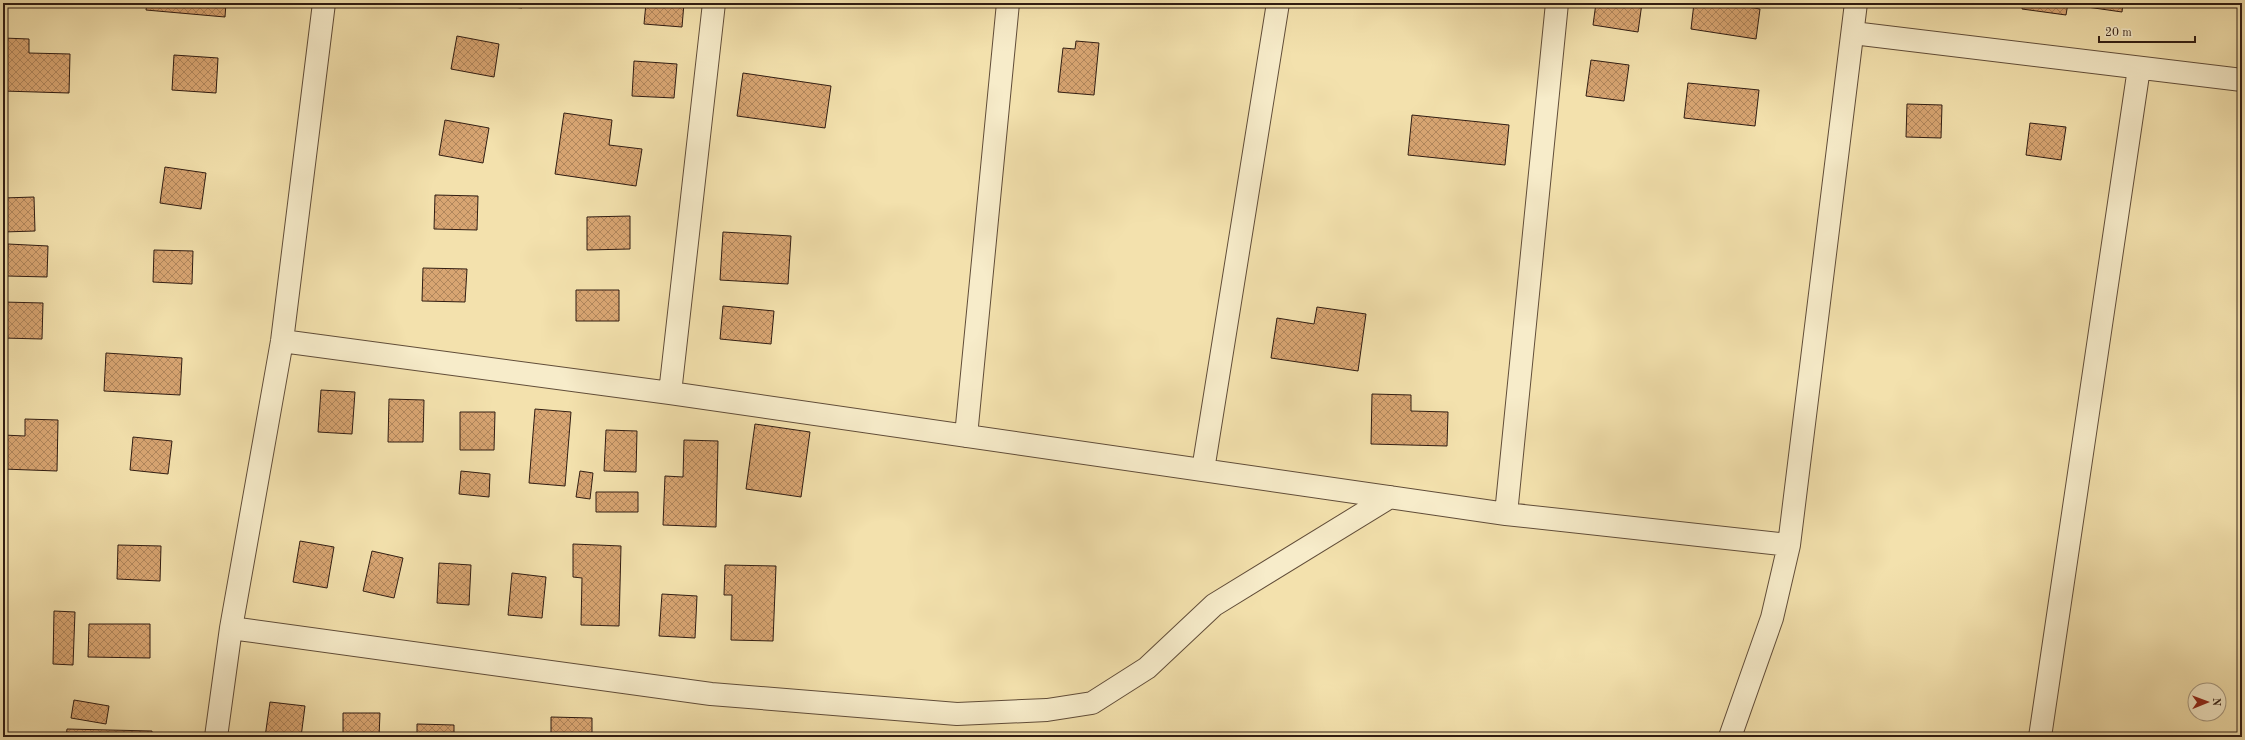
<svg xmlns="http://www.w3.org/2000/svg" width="2245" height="740" font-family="'Old Standard TT',serif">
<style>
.building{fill:url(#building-cross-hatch);stroke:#301c12}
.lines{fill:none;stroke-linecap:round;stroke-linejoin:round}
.minor-casing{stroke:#614d39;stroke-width:24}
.minor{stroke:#f7ecca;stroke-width:22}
</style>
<defs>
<pattern id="building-cross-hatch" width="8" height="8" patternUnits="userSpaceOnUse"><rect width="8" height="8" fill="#d8a572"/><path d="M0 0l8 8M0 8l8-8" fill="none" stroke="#b0865c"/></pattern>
</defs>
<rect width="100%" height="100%" fill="#f3e1ad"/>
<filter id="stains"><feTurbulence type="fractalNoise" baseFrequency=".005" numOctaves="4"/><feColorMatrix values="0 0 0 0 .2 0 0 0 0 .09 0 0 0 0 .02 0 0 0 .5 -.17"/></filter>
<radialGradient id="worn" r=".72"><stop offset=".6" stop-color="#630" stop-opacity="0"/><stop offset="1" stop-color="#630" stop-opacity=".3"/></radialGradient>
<path class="building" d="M147,3H226L225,17L146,10Z
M474,3H523L522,8Z
M646,3H684L682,27L644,24Z
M1596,3H1642L1638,32L1593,25Z
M1694,3H1724L1760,9L1756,39L1691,29Z
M2023,3H2068L2066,15L2022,9Z
M2087,3H2123L2122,12L2087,7Z
M457,36L499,44L494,77L451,69Z
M3,38L29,39V53L70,54L69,93L3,91Z
M1076,41L1099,43L1094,95L1058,92L1063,48L1075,49Z
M174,55L218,58L216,93L172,90Z
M1591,60L1629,65L1624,101L1586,96Z
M634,61L677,64L674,98L632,96Z
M743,73L831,86L825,128L737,116Z
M1688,83L1759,90L1755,126L1684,118Z
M1907,104L1942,105L1941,138L1906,137Z
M564,113L612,120L609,145L642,149L636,186L555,174Z
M1412,115L1509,125L1505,165L1408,155Z
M445,120L489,128L483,163L439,155Z
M2030,123L2066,127L2061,160L2026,155Z
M165,167L206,173L201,209L160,203Z
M435,195L478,196L477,230L434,229Z
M34,197L35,231L3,232V198Z
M630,216V249L587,250V217Z
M723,232L791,236L788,284L720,280Z
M8,244L48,246L47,277L7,276Z
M154,250L193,251L192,284L153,282Z
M423,268L467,269L465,302L422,301Z
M576,290H619V321H576Z
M3,302L43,303L42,339L3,338Z
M723,306L774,311L771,344L720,339Z
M1317,307L1366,314L1358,371L1271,358L1277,318L1314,324Z
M106,353L182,358L180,395L104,391Z
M321,390L355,392L352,434L318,432Z
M1372,394L1411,395V411L1448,412L1447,446L1371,444Z
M389,399L424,400L423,442H388Z
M535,409L571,412L565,486L529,483Z
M460,412H495L494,450H460Z
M25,419L58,420L57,471L3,469V435L25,436Z
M755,424L810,432L801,497L746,489Z
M606,430L637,431L636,472L604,471Z
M133,437L172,441L168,474L130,470Z
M684,440L718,441L716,527L663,525L665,476L683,477Z
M461,471L490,474L489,497L459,494Z
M580,471L593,473L590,499L576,497Z
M596,492H638V512H596Z
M300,541L334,547L327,588L293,582Z
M573,544L621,546L619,626L581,625L582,578L573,577Z
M118,545L161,546L160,581L117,579Z
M372,551L403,558L394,598L363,591Z
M439,563L471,565L469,605L437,603Z
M725,565L776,566L773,641L731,640L732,595H724Z
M512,573L546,577L542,618L508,615Z
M662,594L697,596L695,638L659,636Z
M54,611L75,612L73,665L53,664Z
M89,624H150V658L88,657Z
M74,700L109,706L106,724L71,718Z
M270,702L305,706L301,737H265Z
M343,713H380L379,737H343Z
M551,717L592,718V737H551Z
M417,724L454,725V737H417Z
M67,729L152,731V737H66Z
M485,734L522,736V737H485Z"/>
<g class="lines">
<defs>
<path id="minor" d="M1853,33L2242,80
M282,341L670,393L1506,514L1789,545
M670,393L714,3
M966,436L1008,3
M1203,470L1278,3
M1506,514L1557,3
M231,628L711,694L957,714L1047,710L1092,703L1147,668L1214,605L1390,497
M216,737L231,628L282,341L324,3
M1730,737L1772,618L1789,545L1856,3
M2040,737L2139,68"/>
</defs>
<use href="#minor" class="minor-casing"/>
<use href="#minor" class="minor"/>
</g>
<rect width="2245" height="740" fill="none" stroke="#f3e1ad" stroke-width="16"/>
<rect x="4" y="4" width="2237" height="732" fill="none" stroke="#301c12" stroke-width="2"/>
<rect x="8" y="8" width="2229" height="724" fill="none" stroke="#301c12"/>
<g transform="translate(2207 702) rotate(89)"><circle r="19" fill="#f7ecca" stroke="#a79980"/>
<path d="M0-3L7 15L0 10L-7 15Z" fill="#8f2418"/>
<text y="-6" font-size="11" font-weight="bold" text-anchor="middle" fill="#301c12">N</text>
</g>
<path d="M2099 36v6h96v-6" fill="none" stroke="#301c12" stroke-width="2"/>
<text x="2105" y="36" font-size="12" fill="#301c12" stroke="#f7ecca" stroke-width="3" paint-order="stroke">20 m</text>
<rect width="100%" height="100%" filter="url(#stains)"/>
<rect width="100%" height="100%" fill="url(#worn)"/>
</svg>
